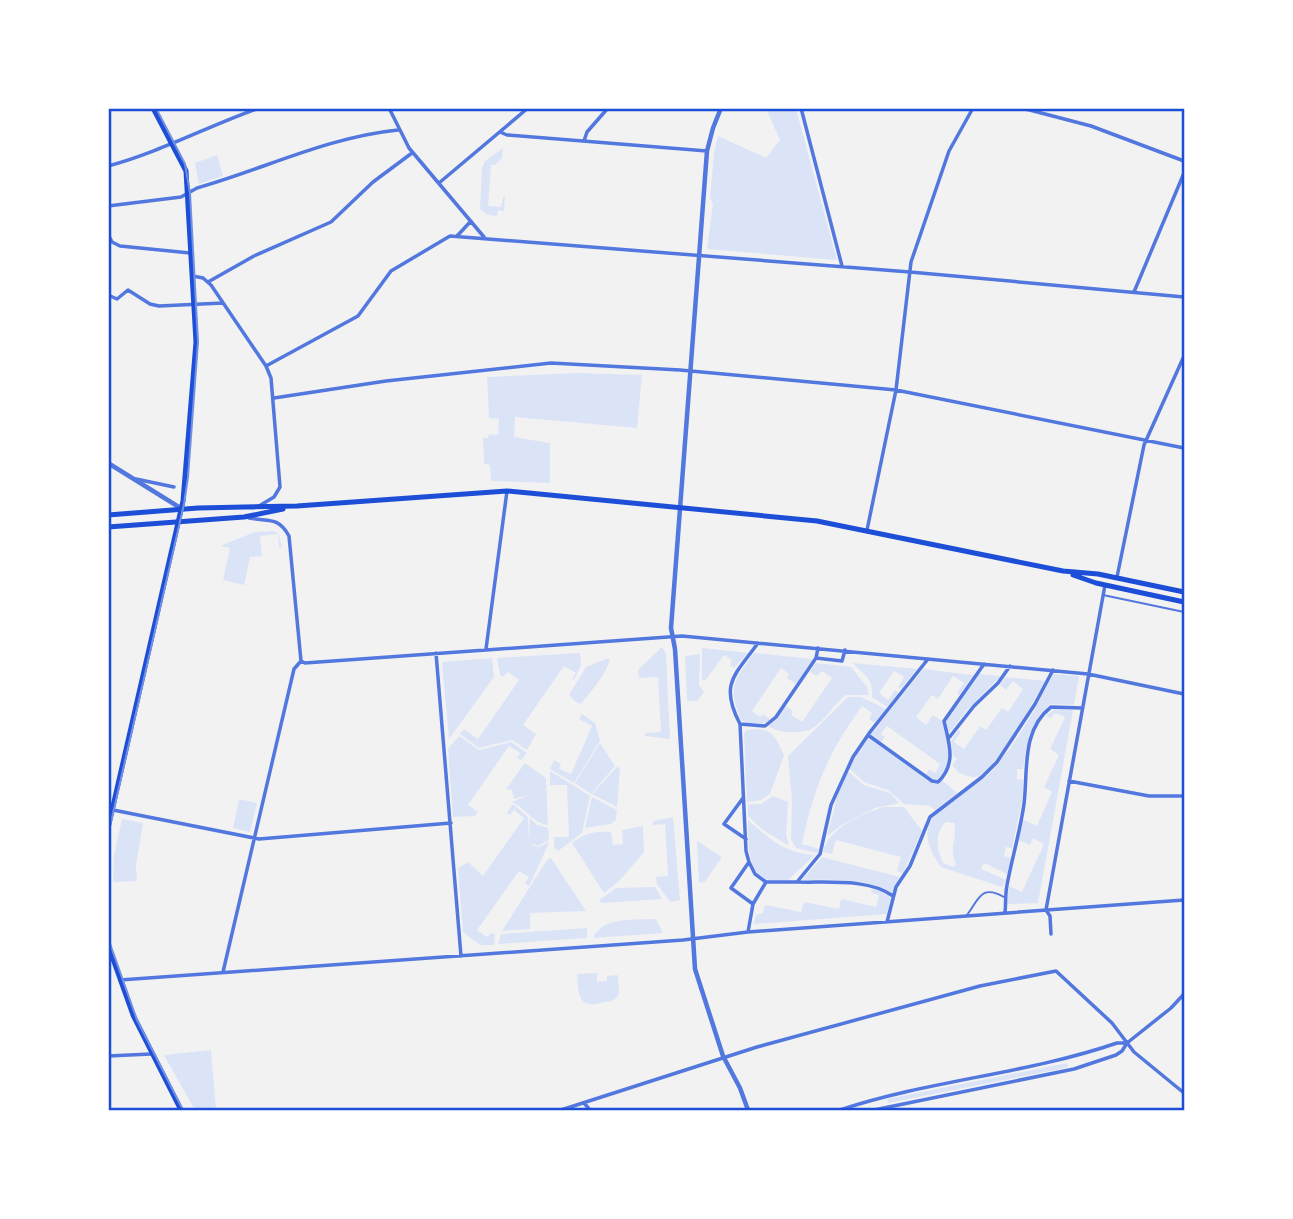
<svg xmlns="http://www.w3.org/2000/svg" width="1293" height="1219" font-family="'Roboto Serif',serif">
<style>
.green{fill:#dbe4f7;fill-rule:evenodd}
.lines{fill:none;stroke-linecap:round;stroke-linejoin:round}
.service{stroke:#5277de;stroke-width:2}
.minor{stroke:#5277de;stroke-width:3.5}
.tertiary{stroke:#5277de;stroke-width:4.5}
.secondary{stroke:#1d4ed8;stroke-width:5}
.primary{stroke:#1d4ed8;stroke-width:5}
.tram{stroke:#7290e2;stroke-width:2}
.neatline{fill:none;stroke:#1d4ed8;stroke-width:2.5}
</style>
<rect width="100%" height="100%" fill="#f2f2f2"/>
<path class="green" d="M779,108L796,109L837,260L707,249L713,204L710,197L714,153L718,136L766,158L780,140L767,111Z
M503,148L502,158L495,165H491L488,206L501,207L503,197H505L504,211L498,210L497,216L488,215L480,209L482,168L485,161Z
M217,155L223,176L199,184L195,163Z
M577,373L642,375L637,428L515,417L514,437L550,443V483L491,481L490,465L484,464L483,438H488L489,434L498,435L499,419L489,418L487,377Z
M274,531L278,533L282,547H279L278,534L260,536L262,556L250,557L244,585L223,580L230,548L220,546L255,532Z
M662,647L666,654L670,739L645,736V733L661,732L658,677L639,678L638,670Z
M702,648L748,653L734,668L730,665L732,660L724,655L705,681L702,679Z
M580,653L581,665L574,680L572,679L576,673L564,666L523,725L536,734L527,750L512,740L479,748L460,734L464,729L478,739L519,680L508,672L503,677L500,675L497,658Z
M754,653L813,659L796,684L787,678L789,674L781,668L752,711L760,717L763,714L770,719C762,727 751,725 741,720C727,687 734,680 754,653Z
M700,654L699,685L704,692L697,701H687L685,656Z
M492,658L494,677L449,739L442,662Z
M606,659H610C605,676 592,690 581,704L576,702L569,695L586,667Z
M816,663L851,667L867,687L869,695H846C834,704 825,720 813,728C801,735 779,733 768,726L786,706L793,711L791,715L802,722L832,678L822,671L817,676L810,672Z
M853,663L917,669L901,689L898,687L904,677L894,671L879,693L888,700L895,690L899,693L887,707L872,697C873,677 865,677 853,663Z
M923,669L973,675L959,695L957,693L964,683L953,676L938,699L932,695L916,717L926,725L933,715L942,721C946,740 957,768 935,781L926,774L929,769L935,773L940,764L887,726L881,734L885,737L881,742L870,734Z
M978,674L1001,676L968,709L949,733L945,720Z
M1053,674L1079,676L1074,705L1051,704C1030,718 1027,746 1023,769H1017V779L1023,780L1022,801L1012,848L1006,847L1004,856L1011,858L1007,874L984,863L981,869L1006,880L1002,887L941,867C932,854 923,838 930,823C938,806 973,789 988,774C1016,746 1035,709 1053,674ZM946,822L954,823C958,837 948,849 956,864L954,867L943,863C937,851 934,832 946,822Z
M1005,677L1045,681C1034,701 997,767 979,776C972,779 964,774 959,773L952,765L957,759L953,756L951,741L958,730L961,732L954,742L964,749L980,726L986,730L1002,708L1008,712L1023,689L1013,681L1006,690L1000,685Z
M848,697H861L886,709L875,723L869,719L872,713L862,706C828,753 814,787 802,844L819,849L817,853L796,848L791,839L792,800L788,756Z
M1056,708L1073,710L1038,903L1007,904L1009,886L1022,892L1044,844L1033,838L1030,845L1018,840L1022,819L1037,826L1052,792L1044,787L1059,755L1050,749L1065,717L1055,713L1051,718L1046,716Z
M582,714L595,723L600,741L574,783L550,769L554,760L561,764L559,769L571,774L592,726L579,719Z
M746,730C771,727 774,733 784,755L770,794L761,800L747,802L744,734Z
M459,736L479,750L511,742L527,753L521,760L517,758L520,753L509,746L468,805L478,812L475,816L453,817L448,749Z
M868,736L928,781L936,784L942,780L957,793L935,810L930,806L904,804L888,790L864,782L849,768Z
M600,743L615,766L591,794L575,783Z
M525,763L546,778L548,825C533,823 526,809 512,802L531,794L514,799L512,790L506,789Z
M617,767L620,768L617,807L592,794Z
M550,771L590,796L582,833L558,851L554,847V837H569L567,785H550Z
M848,771L864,785L890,793L899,803L875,808L840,826L827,836L838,794Z
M773,796L788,802L786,834L789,846L763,830L748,816V804H761Z
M592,797L617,810L616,820L611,824L585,828Z
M239,799L257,803L250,832L233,828Z
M513,804L528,817L529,840L530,818L537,825L548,828L549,840L538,846L532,843V845L539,847L549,842L548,845L529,886L525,883L529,877L519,871L477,930L487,937L491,933L495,934L494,945H480L463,932L458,868L468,862L483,876L524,818L514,810L510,815L507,813Z
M883,807H904L922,831L903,873L897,871L901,857L836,840L832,854L823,852C829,828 860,815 883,807Z
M673,817L680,900L670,902L657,884L656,877L668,876L665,824L653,825V821Z
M122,819L143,823L136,866L137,881L113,882L114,855Z
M748,820C768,838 786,854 815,855L788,880C783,880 776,881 770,880C746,876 748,838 748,820Z
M643,826L644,852L620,880L604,893L572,843C585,833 595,831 611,832L613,845L623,844L622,830Z
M697,841L722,857L704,883L699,882Z
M822,857L900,877L893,894C866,877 832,880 802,880Z
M551,858L586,911L530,913V929L502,931L547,860Z
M655,887L662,899L602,903L599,900L616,888Z
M872,889L885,892L891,898L887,914L754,924L756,915L763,913L765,905L801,912L804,902L839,909L841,899L876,907L879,895L871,893Z
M656,919L663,933L593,938C602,916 636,920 656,919Z
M587,928V938L498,944L501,934Z
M597,973V982L607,981V976L618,975L619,994C614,1003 609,1001 600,1003C577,1009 579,992 577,974Z
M211,1050L216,1110H195L164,1055Z
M1067,1063L1068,1067L1065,1068L888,1103L887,1099Z"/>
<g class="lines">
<path class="service" d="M1103,595L1184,612
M967,915C979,899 981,884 1004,897"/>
<path class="minor" d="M389,108L409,148L484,237
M801,108L842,266
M1022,108L1091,126L1184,161
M500,132L507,135L707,151
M584,141L587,132L608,108
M108,166C160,152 208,126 259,108
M439,183L528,108
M108,206L181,197L197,188C264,169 328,137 398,130
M108,234L112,242L120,246L190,253
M458,235L471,221
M193,276L203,278L211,285L266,366L271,378L280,487L274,497L259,506
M208,282L254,256L331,222L373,182L412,153
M1134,292L1184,173
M108,295L117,299L128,290L150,304L159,306L223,303
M266,366L358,316L391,271L450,236L910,272L1184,297
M274,398L386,381L551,363L680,370L896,390L1184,448
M136,479L174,487
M867,530L896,390L911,262L949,151L973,108
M1117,577L1144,445L1184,356
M486,649L507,491
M436,653L461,956
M816,658L842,661L845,650
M301,661L305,663L682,636L1088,674L1184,694
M740,724C719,684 735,675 758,643
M868,735L932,781L938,782C957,764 949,743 944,721L984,664
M948,739L974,706L998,683L1010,666
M1069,781L1149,796H1184
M743,798L724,824L746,839
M108,809L259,839L451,823
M749,862L746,851L740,724L765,726L776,717L816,658L818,648
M797,882C827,883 868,878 893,896
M753,904L731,888L749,862L755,874L766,882
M1046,910L1105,585
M1046,910L1050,916L1051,934
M1005,913C1006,904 1005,895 1007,885C1012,858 1020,832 1024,804C1028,772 1021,730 1051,707L1082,708
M887,922L896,887L910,866L930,817L982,777L997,762L1035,704L1053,670
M748,932L753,904L766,882H797L820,854L831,805L853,757L870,732L928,659
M223,972L294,669L301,661L289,536C278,516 268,522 249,518
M120,980L683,940L748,932L1184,900
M108,1056L151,1054
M584,1103L590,1110
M561,1110L757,1047L980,986L1056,971L1112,1023L1134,1052L1184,1093
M840,1110C930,1080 1027,1074 1117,1043H1127
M874,1110L1074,1069L1116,1055L1122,1051L1127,1043L1171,1008L1184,994"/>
<path class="tertiary" d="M721,108L713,128L707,151L671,628L675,649L695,969L723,1056L740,1088L748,1110
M108,463L182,509"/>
<path class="secondary" d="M108,828L183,501L196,342L186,171L153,108
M108,945L133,1015L181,1110"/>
<path class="primary" d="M108,515L198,508L297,506L507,491L529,493L817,521L1063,571L1098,574L1184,592
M108,527L244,517L283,509
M1073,575L1096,583L1184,602"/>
<path class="tram" d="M108,835L184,504L188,477L198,342L190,193L185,164L156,108
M108,938L137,1020L183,1110"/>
</g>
<rect width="1293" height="1219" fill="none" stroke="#ffffff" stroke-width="220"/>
<rect x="110" y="110" width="1073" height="999" class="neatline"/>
</svg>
